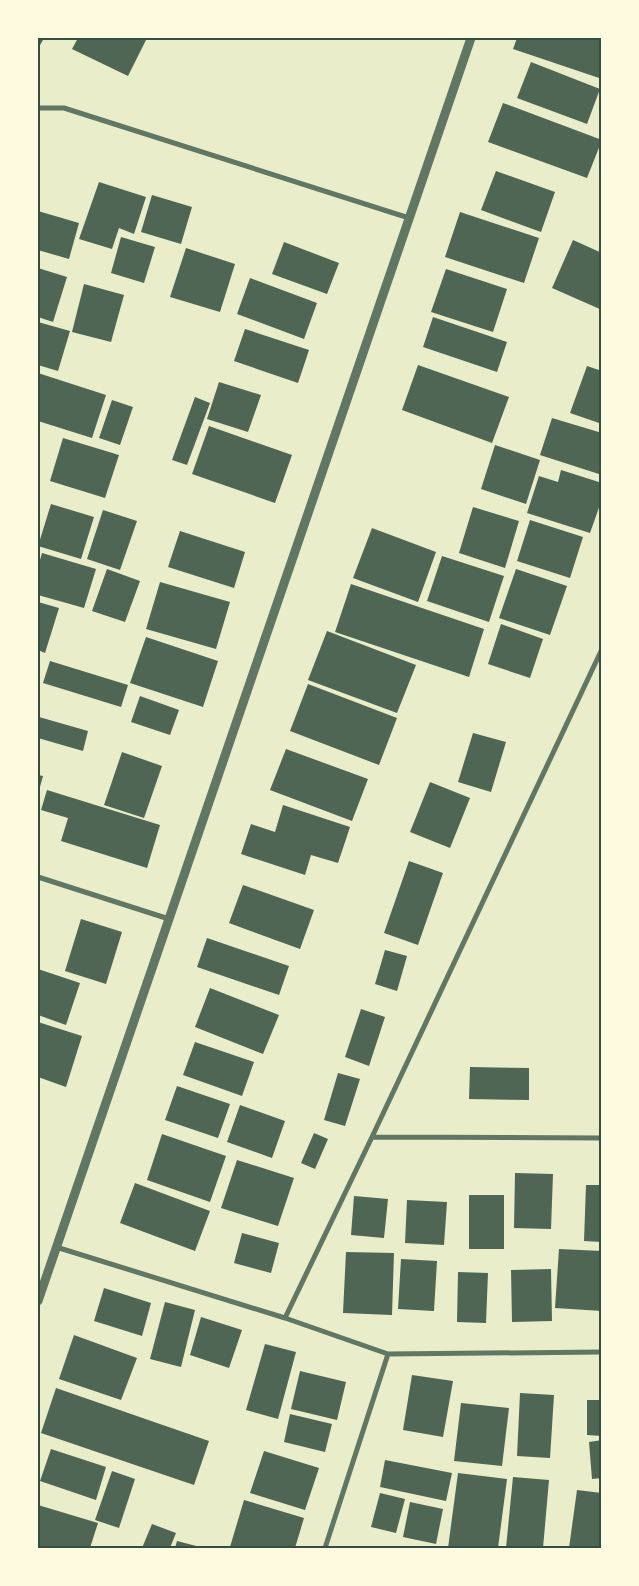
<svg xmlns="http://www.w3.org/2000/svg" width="639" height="1586" font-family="'Open Sans',sans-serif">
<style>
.building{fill:#4f6655}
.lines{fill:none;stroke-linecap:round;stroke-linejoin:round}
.minor{stroke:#617663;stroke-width:5}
.tertiary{stroke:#617663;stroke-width:9}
.neatline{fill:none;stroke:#344e41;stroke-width:2}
</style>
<rect width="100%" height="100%" fill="#e9edc9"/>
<path class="building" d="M38,38H44L39,47L38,46Z
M78,38H147L128,76L72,49Z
M517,38H602V79L513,49Z
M531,62L600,89L587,124L517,98Z
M503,103L602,140L587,178L488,142Z
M496,171L555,192L541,232L481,210Z
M99,182L146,197L134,234L119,228L112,249L79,239Z
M152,195L192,207L181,244L141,232Z
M38,211L79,223L69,259L38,250Z
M460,212L539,238L524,283L445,257Z
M121,237L155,247L144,283L111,273Z
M573,240L602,253V310L552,288Z
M284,242L339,263L327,294L272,274Z
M186,248L235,264L220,312L170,297Z
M38,268L67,277L53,322L38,317Z
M446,269L507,289L493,332L431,312Z
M250,278L317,303L304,339L237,314Z
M84,284L124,295L111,342L72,332Z
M433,317L507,342L497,372L423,347Z
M38,322L70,331L58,371L38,365Z
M245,329L309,350L298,383L234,361Z
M418,365L509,397L492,443L402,410Z
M587,366L602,371V424L570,413Z
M38,373L106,395L92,438L38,421Z
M219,382L261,395L248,432L207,419Z
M195,397L210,403L187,465L172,460Z
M112,400L133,407L120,445L99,438Z
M552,418L602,433V475L540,455Z
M209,426L292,455L275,503L192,474Z
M63,438L119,455L105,498L50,481Z
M495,445L540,460L526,504L481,489Z
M561,470L602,483V499L590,533L527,513L539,476L558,482Z
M51,504L94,517L81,559L38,546Z
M473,507L519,521L505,568L459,553Z
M103,510L137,521L120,570L87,559Z
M530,520L583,537L570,578L517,561Z
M372,528L436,552L418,602L353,578Z
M180,531L245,552L234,588L168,567Z
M42,553L96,569L84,608L38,595V567Z
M442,556L504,576L489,622L427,601Z
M107,569L140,581L125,622L92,611Z
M516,569L567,586L550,635L499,618Z
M160,582L230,602L216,649L146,629Z
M351,584L484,629L469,677L335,632Z
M38,602L59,608L45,653L38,650Z
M501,624L543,639L530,678L488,664Z
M327,631L416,665L397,713L308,680Z
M146,637L218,661L203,707L130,683Z
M50,661L128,685L121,707L43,683Z
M308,684L397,718L379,765L290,731Z
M140,696L179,710L170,735L131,722Z
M39,717L88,731L83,751L38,738Z
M473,733L506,742L491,792L458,782Z
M286,749L368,779L352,821L270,790Z
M122,752L162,766L144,818L104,805Z
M38,775L43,776L38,794Z
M430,782L470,798L450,848L410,832Z
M47,790L160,825L147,868L61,841L68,818L41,810Z
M283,805L350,827L338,863L311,855L305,875L241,854L251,824L275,832Z
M409,861L443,873L418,945L384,933Z
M243,885L314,910L300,949L229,923Z
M81,919L122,932L106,984L65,971Z
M207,938L289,966L279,995L197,967Z
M385,950L407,956L397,991L375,984Z
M38,969L80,983L66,1025L38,1015Z
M210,988L279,1015L263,1054L195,1027Z
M361,1009L385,1017L369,1066L345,1057Z
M38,1022L82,1036L66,1087L38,1077Z
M195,1042L254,1062L242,1096L183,1075Z
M470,1067L529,1068V1100L469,1099Z
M338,1073L360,1079L345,1126L324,1120Z
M177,1086L230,1104L218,1138L165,1120Z
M240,1105L285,1121L272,1158L227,1142Z
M314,1133L328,1139L315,1169L301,1163Z
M162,1134L226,1156L210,1202L147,1180Z
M237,1160L294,1178L278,1226L221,1208Z
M515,1173L553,1174L551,1229L514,1228Z
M135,1183L210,1211L195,1251L120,1223Z
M586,1185H602V1242L584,1241Z
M469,1195H504V1249H469Z
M354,1196L388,1199L384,1238L351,1235Z
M407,1200L447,1202L444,1245L405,1243Z
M242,1233L279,1243L271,1273L234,1263Z
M559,1249L602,1251V1311L555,1308Z
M346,1252L394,1253L392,1315L343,1313Z
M401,1259L437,1261L434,1311L398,1309Z
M551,1269L552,1321L512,1322L511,1270Z
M458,1272L488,1273L486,1323L457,1322Z
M104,1288L151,1303L142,1336L94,1321Z
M165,1302L195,1310L181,1367L150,1359Z
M201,1317L242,1330L229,1368L190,1355Z
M74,1335L137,1358L121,1400L59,1379Z
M265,1344L296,1352L278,1419L246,1410Z
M300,1371L346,1382L337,1420L291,1409Z
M412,1375L453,1381L443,1437L403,1430Z
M56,1388L209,1441L194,1485L41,1433Z
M520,1393L554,1395L550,1458L517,1456Z
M587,1400H602V1436L587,1435Z
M461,1403L509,1408L502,1466L454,1461Z
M290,1414L332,1424L325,1452L284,1442Z
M602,1440V1478L592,1479L589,1442Z
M51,1449L106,1467L96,1500L40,1481Z
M264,1451L319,1468L305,1510L250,1493Z
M385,1460L452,1473L446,1501L380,1487Z
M112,1471L135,1479L119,1528L95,1520Z
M458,1473L507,1479L498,1548H448Z
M513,1477L549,1480L543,1548H506Z
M577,1490L602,1493V1548H569Z
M380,1493L405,1499L396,1533L371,1527Z
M244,1500L304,1518L295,1548H235L230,1547Z
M410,1502L443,1509L436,1544L403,1537Z
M38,1505L98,1523L90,1548H38Z
M152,1524L176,1533L170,1548H142Z
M177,1541L204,1548H175Z"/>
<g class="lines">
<path class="minor" d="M38,108H64L409,218
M38,877L169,919
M372,1137L602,1138
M56,1247L285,1318L388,1354L602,1352
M285,1318L372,1137L602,649
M325,1548L388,1354"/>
<path class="tertiary" d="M38,1301L471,38"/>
</g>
<rect width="639" height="1586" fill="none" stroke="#fefae0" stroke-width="78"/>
<rect x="39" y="39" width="561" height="1508" class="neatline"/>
</svg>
